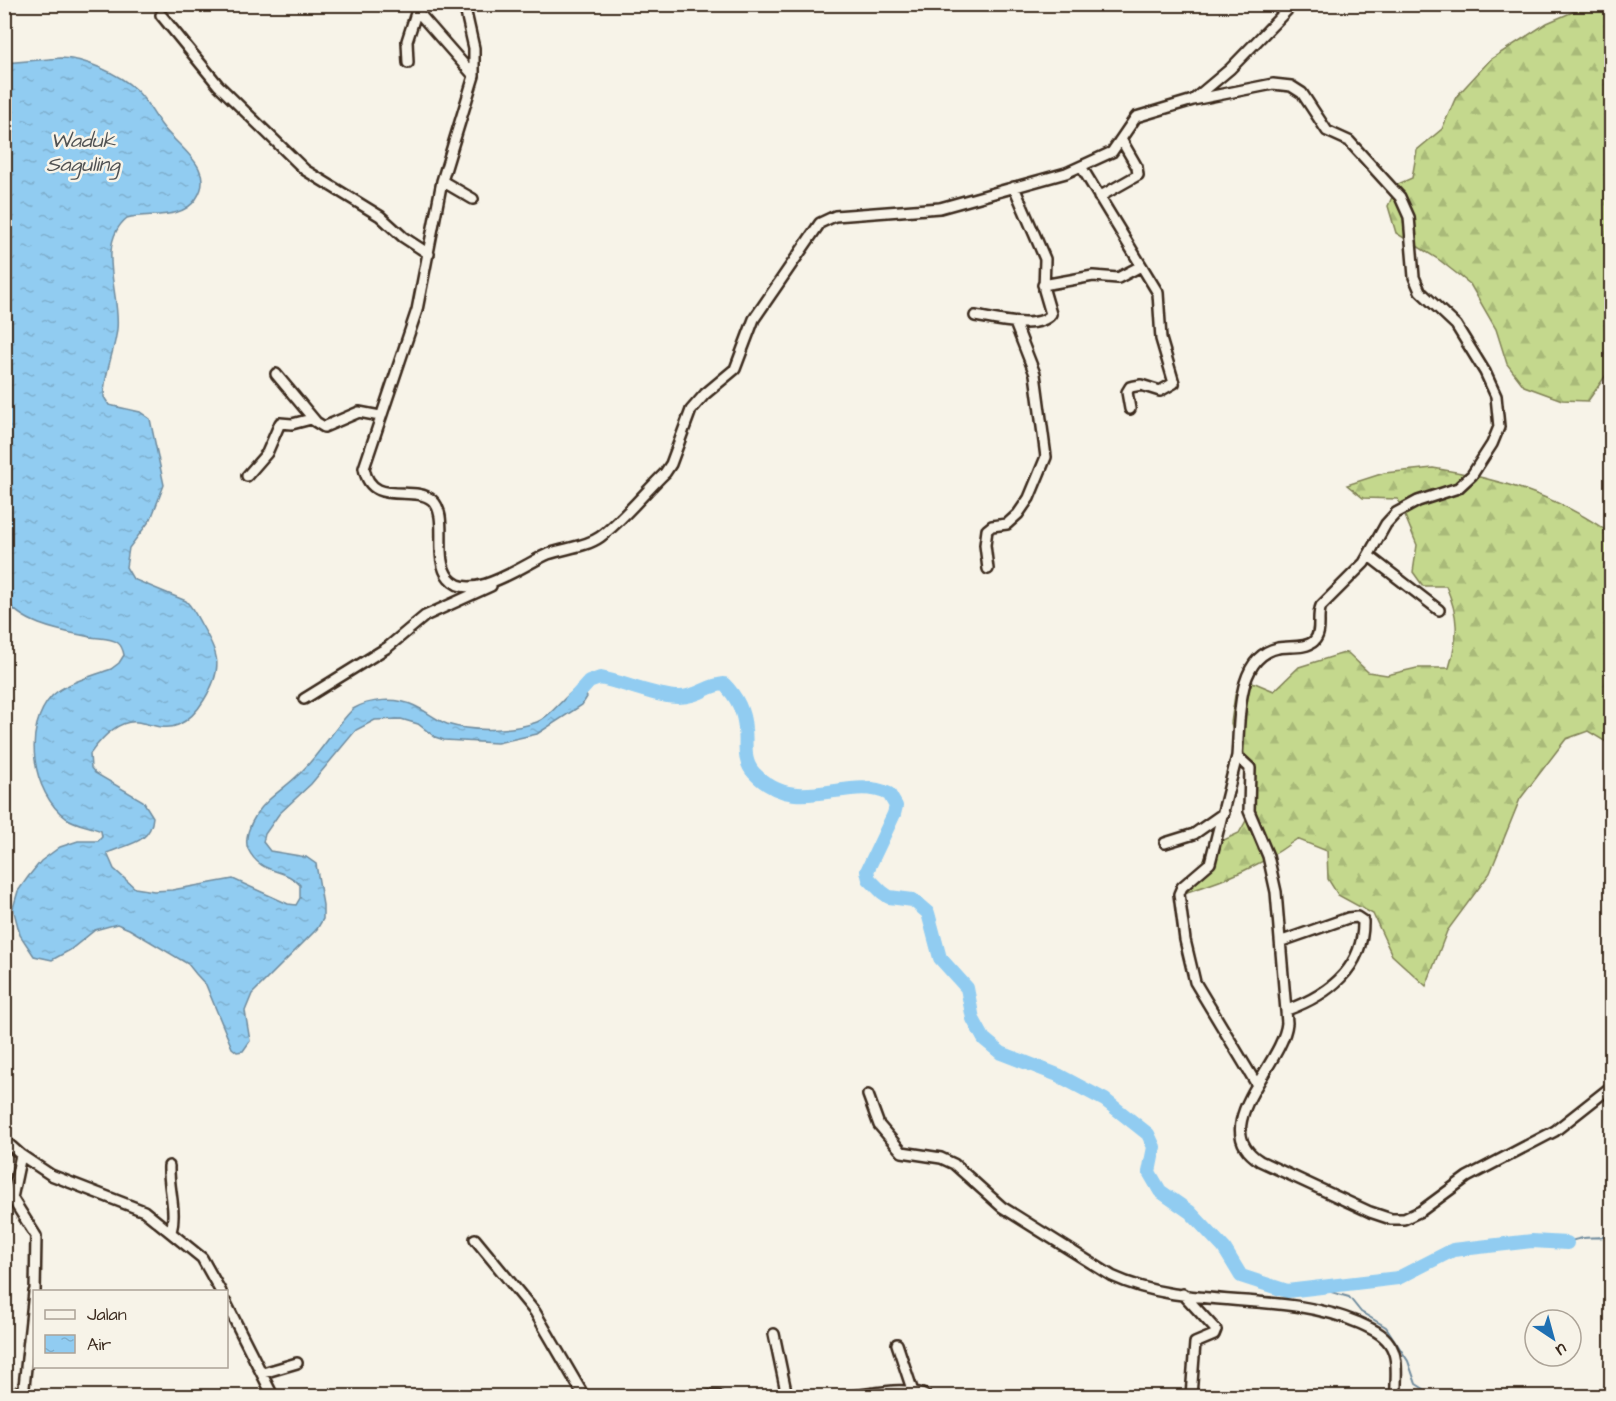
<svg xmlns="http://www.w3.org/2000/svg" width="1616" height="1401" font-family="'Architects Daughter',sans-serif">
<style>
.forest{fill:url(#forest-firs);stroke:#808156;stroke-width:1.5}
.water{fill:url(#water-ripples);stroke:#6f8b9d;stroke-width:1.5}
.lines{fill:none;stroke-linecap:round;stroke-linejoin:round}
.stream{stroke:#6f8b9d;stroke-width:2}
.river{stroke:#91ccf1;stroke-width:14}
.minor-casing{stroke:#3b2a1e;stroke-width:14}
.minor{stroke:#f7f3e8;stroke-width:9}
.labels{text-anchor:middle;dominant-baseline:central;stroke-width:5;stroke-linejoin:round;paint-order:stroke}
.water-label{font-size:21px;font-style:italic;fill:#505253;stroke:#f7f3e8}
</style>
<defs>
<pattern id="forest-firs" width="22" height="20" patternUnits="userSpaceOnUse" patternTransform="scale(1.5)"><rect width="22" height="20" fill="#c4d88d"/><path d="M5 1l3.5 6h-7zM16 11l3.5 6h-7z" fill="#a9ba79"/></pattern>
<pattern id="water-ripples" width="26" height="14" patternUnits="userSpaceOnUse" patternTransform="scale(1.5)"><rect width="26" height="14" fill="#91ccf1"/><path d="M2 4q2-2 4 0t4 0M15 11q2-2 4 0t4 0" fill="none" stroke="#7eafce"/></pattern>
</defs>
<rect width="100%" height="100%" fill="#f7f3e8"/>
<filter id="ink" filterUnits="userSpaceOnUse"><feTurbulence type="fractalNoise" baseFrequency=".0167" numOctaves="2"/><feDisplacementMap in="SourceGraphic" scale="12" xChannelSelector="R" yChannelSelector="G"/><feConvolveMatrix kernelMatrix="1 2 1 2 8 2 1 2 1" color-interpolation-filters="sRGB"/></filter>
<g filter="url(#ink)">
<path class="forest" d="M1589,5H1611V368L1588,401L1562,400L1524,386L1507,364L1496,329L1470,284L1438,259L1396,233L1388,206L1398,184L1412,178L1417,150L1442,129L1456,97L1491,59L1547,23Z
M1433,468C1497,478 1559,496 1611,534V745L1588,731L1566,739L1520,799L1490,873L1447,931L1426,986L1392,955L1373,914L1338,895L1328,879L1327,851L1297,839C1260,866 1229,879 1187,892L1211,846L1239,833L1252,810L1251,764L1236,741L1231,723L1235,695L1243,678L1274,691L1299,667L1347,652L1368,672L1387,675L1417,668H1449C1459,635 1459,617 1446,586H1423L1413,572L1417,545L1398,499L1363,498L1347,485L1384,473Z"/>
<path class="water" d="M61,58C83,58 120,74 136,90C147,100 154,116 163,127C179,148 217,169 196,199C181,221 149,212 127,218C95,244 121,295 117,329C115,351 103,376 104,397L109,405L140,412L150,419L164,485L151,519L129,548L126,567L133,579L186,601C193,608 196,615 201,624C219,655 224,668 204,700C198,710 189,720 178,725C165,731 151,724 137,722C117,720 100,740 90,754L91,768L95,773L143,801L153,817C151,844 127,844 107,853L114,869L135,888L154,891L172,890L233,879L288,904L296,905L300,898V885C285,867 261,876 248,849C244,839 250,824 256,815C267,797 289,786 303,770C322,751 334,728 353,709C369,699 397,697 415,706C426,711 435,719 447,724C472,732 513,731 537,722C552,716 562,698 576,689H581L587,697L582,705L537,734L497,743L444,740L435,737L418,724L401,719L375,720L356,730L311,784L279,814L265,834L263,842L270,851L306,857L316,864L323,905V919L317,929L252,994L245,1011L250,1041L243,1051L237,1052L232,1048L206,985L196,974L188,964L129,929L117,924L95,930L70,950L52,960L34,956L20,935L13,908L18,891L28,877L41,861L60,847L78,841H98L102,837L101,831C89,826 77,825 66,818C32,793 22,728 52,696C65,683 93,676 111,669L119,663L124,655C123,650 122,646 118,643C110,637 99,639 90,637C62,631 22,625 5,599V63Z"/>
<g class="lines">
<path class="stream" d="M1567,1243C1587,1233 1597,1241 1612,1235
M1317,1288L1349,1297L1361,1312L1386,1327L1408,1361L1416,1384L1435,1396"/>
<path class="river" d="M571,702L589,682L600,678C623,682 656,697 679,697C698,697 707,685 724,684C736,696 744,712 745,729C747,745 742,760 754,773C797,819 849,773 889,794L896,806L894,814L867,871L869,879L882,892L889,897L913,900L928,913L940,958L967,988L973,1019L984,1039L1001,1053L1058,1075L1105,1100L1148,1134L1154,1147L1149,1172L1160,1191L1190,1212L1224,1248L1241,1276L1287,1291L1398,1278L1453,1250L1532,1241L1567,1243"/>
<defs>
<path id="minor" d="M464,4L474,48V76L442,181L417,310L364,468C371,508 413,484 432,500C450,515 432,558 449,578C470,605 526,563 548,554C565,548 586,547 600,537C621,522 645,492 665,473L671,464L691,410L705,394L735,369L754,319L820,223L835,216L940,208L1066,173L1112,152L1136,117L1193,100L1230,69L1293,4
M417,11L474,76
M161,15L218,85L305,170L380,216L403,237L429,254
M408,63L407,41L418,7
M1193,100L1273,84L1291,86L1302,93L1327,131L1349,141L1400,197L1409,217L1414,277L1420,291L1456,325L1485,372L1496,396L1499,427L1492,444L1472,475L1458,488L1418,501L1396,513L1386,524L1364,563L1321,606C1316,617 1323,632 1314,641C1306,649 1289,646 1278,648C1235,657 1240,722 1237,756L1250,768L1249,811L1268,856L1276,892L1287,1023C1283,1065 1205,1127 1260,1161L1370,1212L1391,1219H1404L1421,1211L1467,1177L1555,1131L1612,1086
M1082,168L1158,293L1161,339L1174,383L1160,391L1141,385L1130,387L1127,392L1130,409
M442,181L473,199
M1099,197L1138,175L1137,167L1122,141
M1043,285L1093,276L1118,278L1141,266
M975,316C993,319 1039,331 1051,314L1044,290L1045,259L1014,187
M276,374L316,422
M247,476L267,453L280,423L292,424L311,419L324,427L359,412L380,416
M1369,556L1439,610
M988,569L985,545L987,530L992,526L1007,524L1018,514L1029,498L1046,457L1035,374L1015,323
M304,699L388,647L425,616L491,586
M1237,756L1210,863L1182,887L1179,894L1185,940L1195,982L1257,1085
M1165,843L1194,834L1224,813
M1282,941L1348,918L1357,917L1363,921C1364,968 1328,995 1287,1010
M868,1095L879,1125L902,1152L941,1158L954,1164L1002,1207L1112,1276C1190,1312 1280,1289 1359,1323C1370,1328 1382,1333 1389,1343C1400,1358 1395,1379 1396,1396
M4,1140L21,1155L51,1175L144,1211L202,1258L221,1292
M21,1155L12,1198L36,1236L35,1292
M169,1166C168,1188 177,1210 171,1232
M475,1239L535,1312L584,1396
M1183,1294L1216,1330L1214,1335L1195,1343L1191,1396
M226,1303L273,1396
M774,1334L787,1396
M897,1344L913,1392
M263,1373L297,1363
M10,1396L24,1389
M23,1396L34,1292
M709,1396H718
M852,1396C873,1394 908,1385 926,1396"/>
</defs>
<use href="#minor" class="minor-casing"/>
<use href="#minor" class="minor"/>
</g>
</g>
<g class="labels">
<g class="water-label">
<text x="83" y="140">Waduk<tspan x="83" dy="24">Saguling</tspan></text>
</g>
</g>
<rect width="1616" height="1401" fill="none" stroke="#f7f3e8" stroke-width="24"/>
<rect x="12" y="12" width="1592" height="1377" fill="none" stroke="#3b2a1e" stroke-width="2" filter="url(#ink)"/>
<rect x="33" y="1290" width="195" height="78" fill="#f7f3e8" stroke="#aca397" stroke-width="1.5"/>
<rect x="45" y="1310" width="30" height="9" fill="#f7f3e8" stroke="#aca397" stroke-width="1.5"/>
<text x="87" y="1320" font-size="18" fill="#3b2a1e">Jalan</text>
<rect x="45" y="1335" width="30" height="18" fill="url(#water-ripples)" stroke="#aca397" stroke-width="1.5"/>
<text x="87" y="1350" font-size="18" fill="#3b2a1e">Air</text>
<g transform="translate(1553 1338) rotate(144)"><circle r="28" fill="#f7f3e8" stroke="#aca397" stroke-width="1.5"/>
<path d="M0-4.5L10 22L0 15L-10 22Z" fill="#1f6fb2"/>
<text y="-9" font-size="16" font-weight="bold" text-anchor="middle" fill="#3b2a1e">U</text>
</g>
</svg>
